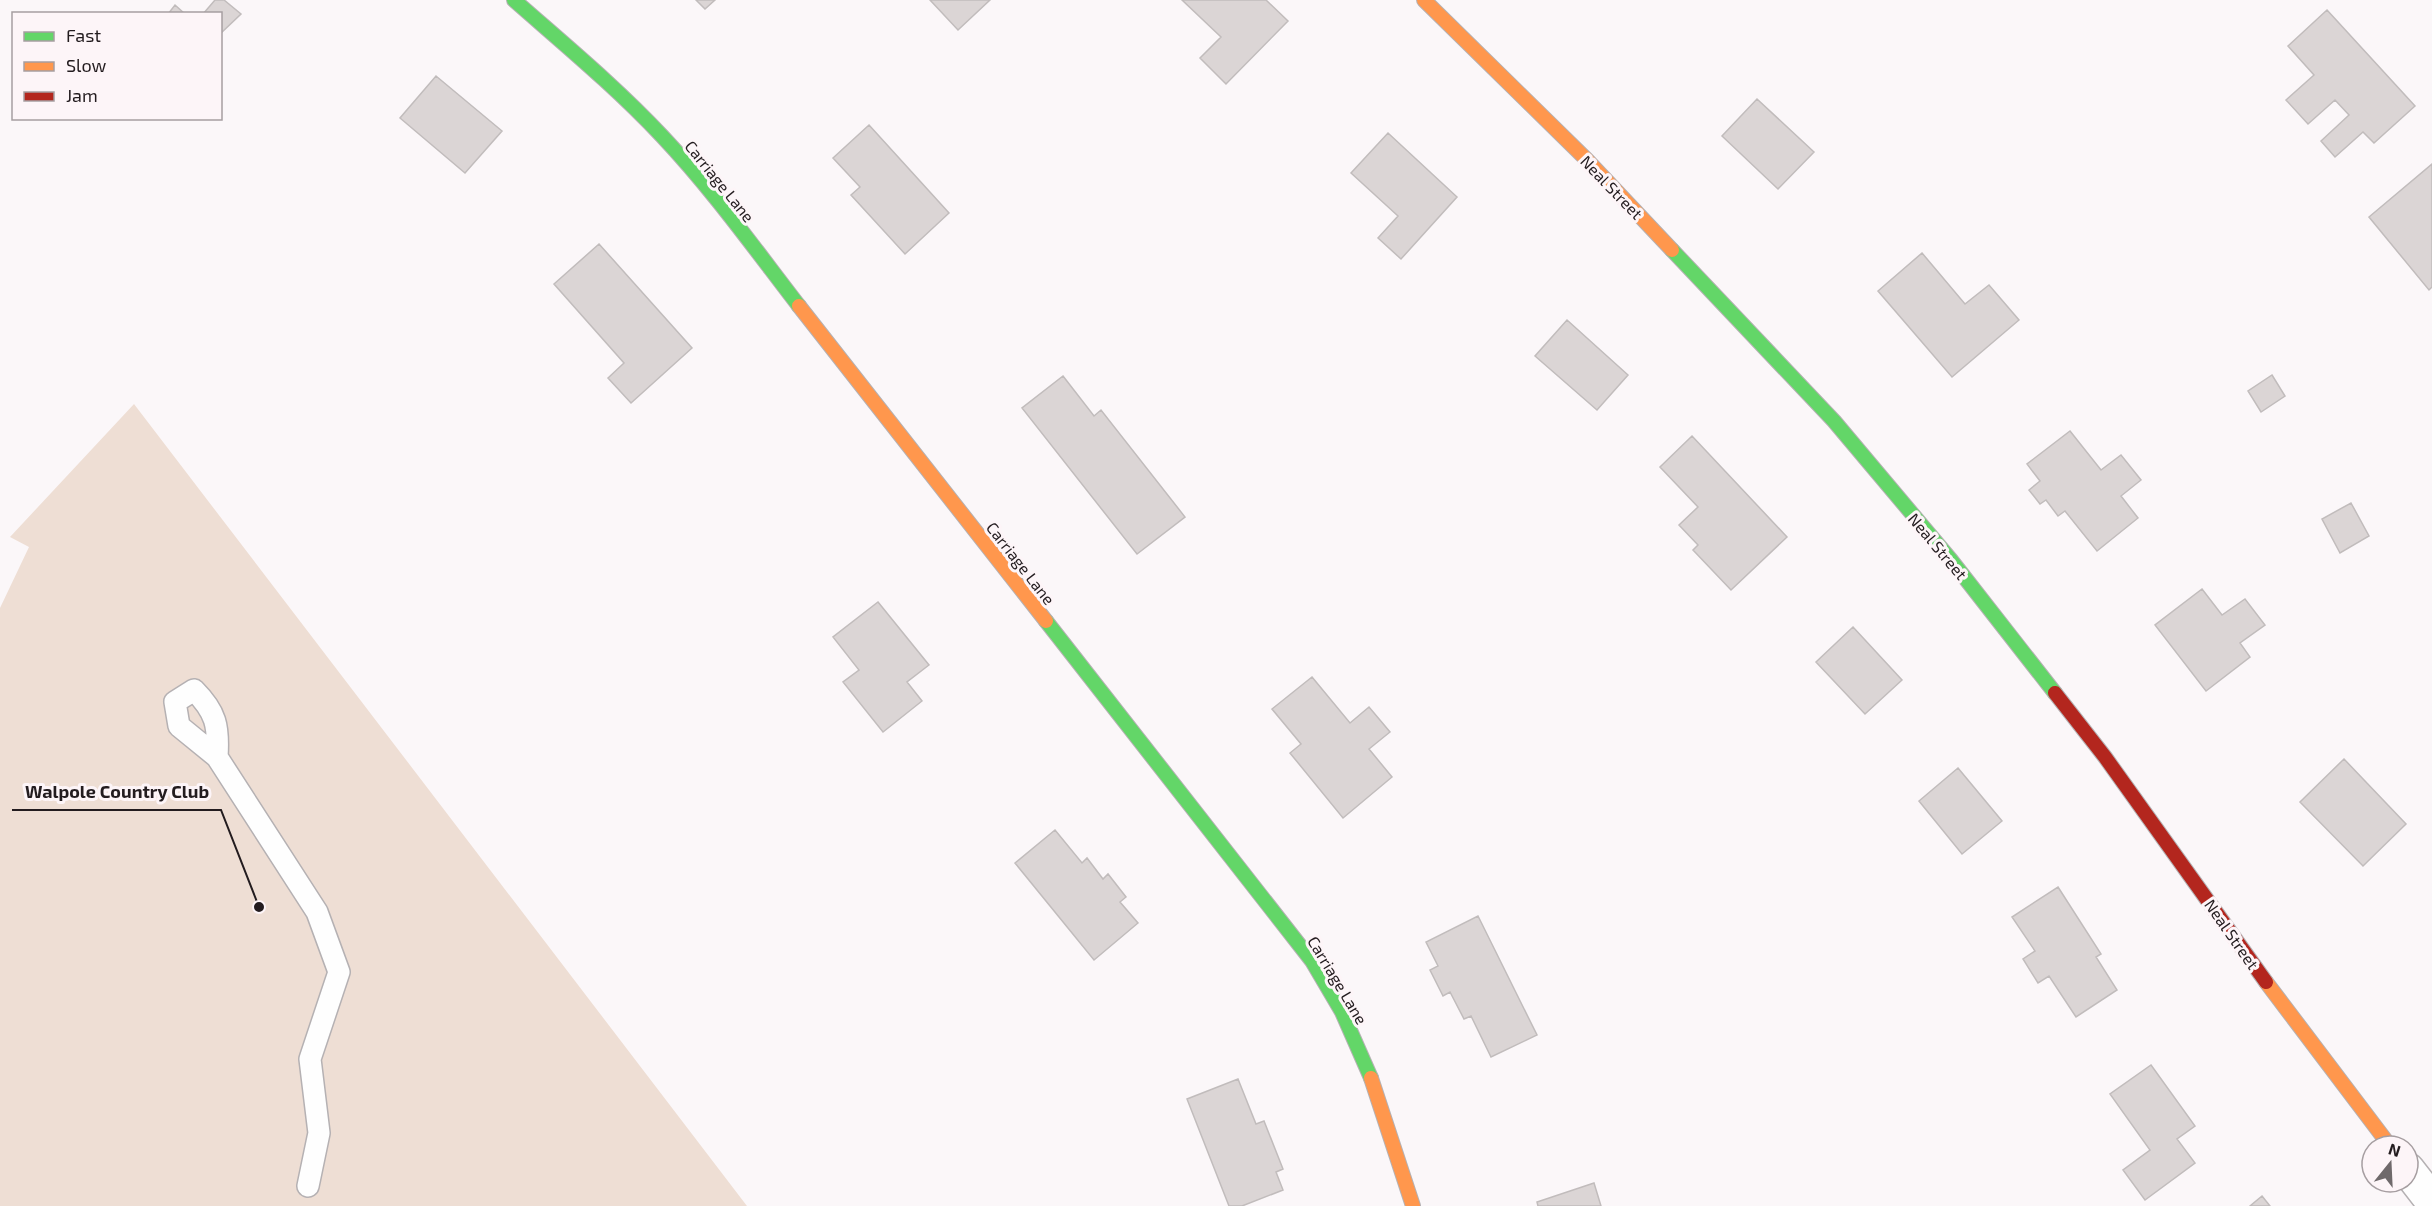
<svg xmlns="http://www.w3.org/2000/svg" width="2432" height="1206" font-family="'Exo 2',sans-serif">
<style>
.green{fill:#eeded4}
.building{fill:#dbd5d5;stroke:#c1bcbc;stroke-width:1.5}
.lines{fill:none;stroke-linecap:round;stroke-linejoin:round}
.lane-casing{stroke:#b5b1b3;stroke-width:24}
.street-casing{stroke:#b5b1b3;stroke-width:36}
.fast-casing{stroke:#b5b1b3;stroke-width:16}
.slow-casing{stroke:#b5b1b3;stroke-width:16}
.jam-casing{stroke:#b5b1b3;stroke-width:16}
.lane{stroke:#fefefe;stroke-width:21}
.street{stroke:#fefefe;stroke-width:33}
.fast{stroke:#63d668;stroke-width:14}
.slow{stroke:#ff974d;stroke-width:14}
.jam{stroke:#b3261e;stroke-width:14}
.labels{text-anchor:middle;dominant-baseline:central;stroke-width:6;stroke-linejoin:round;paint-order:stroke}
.street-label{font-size:16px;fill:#231c1f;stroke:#fdf5f8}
.leader{fill:none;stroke:#231c1f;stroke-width:2}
.callout-dot{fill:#231c1f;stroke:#fdf5f8;stroke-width:2}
.callout-label{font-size:18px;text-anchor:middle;font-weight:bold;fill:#231c1f;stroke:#fdf5f8;stroke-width:6;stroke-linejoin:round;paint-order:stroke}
</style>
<rect width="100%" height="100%" fill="#fbf7f9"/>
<path class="green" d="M134,404L747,1206H0V608L29,547L10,537Z"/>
<path class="building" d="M215,0H224L241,14L220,34V14H203Z
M696,0H715L705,9Z
M930,0H990L958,30Z
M1182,0H1266L1288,21L1226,84L1200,58L1221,37Z
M175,5L185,14H168Z
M2327,10L2415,106L2374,143L2363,132L2335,157L2321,141L2349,115L2335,100L2308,124L2286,100L2314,75L2288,46Z
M436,76L502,131L465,173L400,118Z
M1757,99L1814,152L1778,189L1722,136Z
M869,125L949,213L905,254L851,195L860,187L833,158Z
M1388,133L1457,197L1401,259L1378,238L1398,216L1351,173Z
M2432,164V287L2429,290L2369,217Z
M599,244L692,348L631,403L608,378L624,363L554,284Z
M1922,253L1965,304L1989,285L2019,320L1952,377L1878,291Z
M1567,320L1628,375L1597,410L1535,356Z
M2272,375L2285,396L2261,412L2248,391Z
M1063,376L1094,416L1101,410L1185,517L1137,554L1022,408Z
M2070,431L2101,470L2121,455L2141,480L2121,496L2138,518L2097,551L2065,511L2058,516L2046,500L2040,504L2029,490L2040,481L2027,464Z
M1692,436L1787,537L1731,590L1693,550L1698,545L1679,525L1698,507L1660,467Z
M2351,503L2369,536L2340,553L2322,519Z
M2202,589L2222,615L2245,599L2265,625L2240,643L2250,657L2206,691L2155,625Z
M878,602L929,665L907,682L922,701L883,732L843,682L859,670L833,637Z
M1853,627L1902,680L1865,714L1816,662Z
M1312,677L1350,723L1369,707L1390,732L1369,749L1392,777L1343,818L1290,753L1301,744L1272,709Z
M2344,759L2406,824L2363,866L2300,802Z
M1958,768L2002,821L1962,854L1919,801Z
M1055,830L1082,863L1087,858L1103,879L1108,874L1126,897L1120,902L1138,923L1094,960L1015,863Z
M2058,887L2101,954L2096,957L2117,990L2076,1017L2049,976L2038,983L2023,959L2035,951L2012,917Z
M1478,916L1537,1035L1491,1057L1471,1016L1464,1019L1450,992L1443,996L1430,970L1438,966L1426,942Z
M2151,1065L2195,1126L2177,1139L2195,1163L2145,1200L2123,1170L2150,1150L2110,1094Z
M1238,1079L1256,1124L1264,1121L1283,1169L1276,1172L1283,1190L1242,1206H1229L1187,1099Z
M1594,1183L1601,1206H1538L1537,1202Z
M2262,1196L2270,1206H2250Z"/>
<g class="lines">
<defs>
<path id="lane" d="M217,757C219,726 216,712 194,690L175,702L179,726L217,757L317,912L339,972L310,1059L319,1133L308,1186"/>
<path id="street" d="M2408,1170L2432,1201"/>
<path id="fast" d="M514,0C564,44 616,87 662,136C712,189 755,249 799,306
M1672,250L1834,421L1951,560L2055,693
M1046,621L1312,961L1342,1012L1371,1078"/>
<path id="slow" d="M1424,0L1587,160L1672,250
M799,306L1046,621
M2266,982L2390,1146
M1371,1078L1413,1206"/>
<path id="jam" d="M2055,693L2105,757L2266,982"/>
</defs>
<use href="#lane" class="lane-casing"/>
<use href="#street" class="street-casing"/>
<use href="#fast" class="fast-casing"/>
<use href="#slow" class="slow-casing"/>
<use href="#jam" class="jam-casing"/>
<use href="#lane" class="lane"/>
<use href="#street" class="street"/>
<use href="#fast" class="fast"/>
<use href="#slow" class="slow"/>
<use href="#jam" class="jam"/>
</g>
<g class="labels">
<g class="street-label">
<text transform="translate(720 181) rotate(51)">Carriage Lane</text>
<text transform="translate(1612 187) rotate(46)">Neal Street</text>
<text transform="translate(1938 546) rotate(50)">Neal Street</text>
<text transform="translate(1021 563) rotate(52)">Carriage Lane</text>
<text transform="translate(2232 934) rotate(55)">Neal Street</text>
<text transform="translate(1338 980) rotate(59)">Carriage Lane</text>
</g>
</g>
<path class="leader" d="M259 907L221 810H12"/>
<circle class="callout-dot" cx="259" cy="907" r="6"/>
<g class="callout-label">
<text x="117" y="798">Walpole Country Club</text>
</g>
<rect x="12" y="12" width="210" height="108" fill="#fdf5f8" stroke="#a69ea1" stroke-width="1.5"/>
<rect x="24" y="32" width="30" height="9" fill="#63d668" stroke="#a69ea1" stroke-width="1.5"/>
<text x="66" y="42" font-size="18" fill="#231c1f">Fast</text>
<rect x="24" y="62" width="30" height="9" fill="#ff974d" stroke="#a69ea1" stroke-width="1.5"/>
<text x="66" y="72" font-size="18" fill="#231c1f">Slow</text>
<rect x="24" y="92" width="30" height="9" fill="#b3261e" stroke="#a69ea1" stroke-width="1.5"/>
<text x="66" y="102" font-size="18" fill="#231c1f">Jam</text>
<g transform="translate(2390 1164) rotate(18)"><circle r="28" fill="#fdf5f8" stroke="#a69ea1" stroke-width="1.5"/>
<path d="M0-4.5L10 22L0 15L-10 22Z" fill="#6f696b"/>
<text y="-9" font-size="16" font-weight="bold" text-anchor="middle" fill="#231c1f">N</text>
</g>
</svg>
